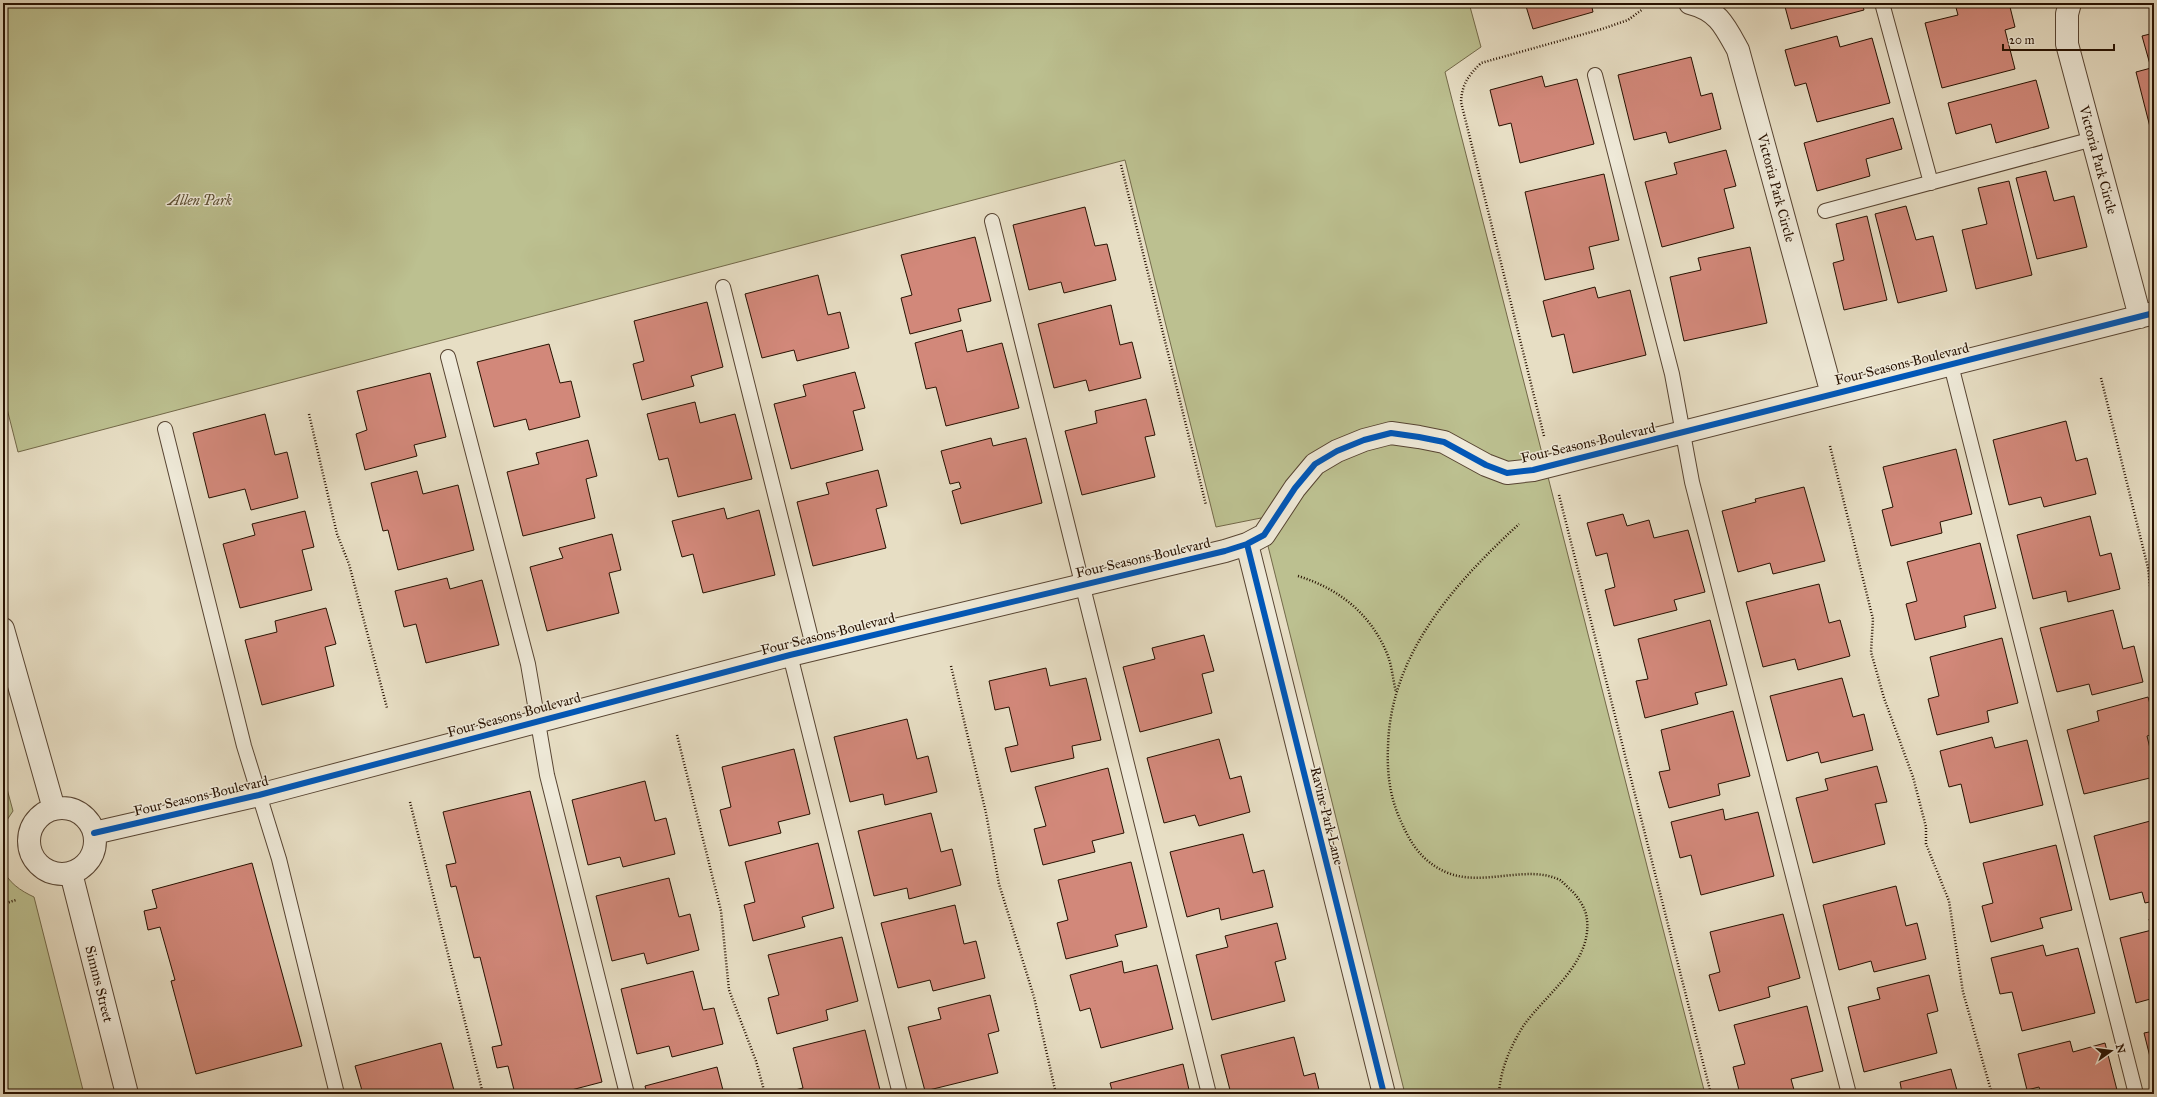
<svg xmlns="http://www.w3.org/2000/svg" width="2157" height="1097" font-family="'IM FELL Great Primer',serif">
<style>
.green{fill:#bcc090;stroke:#726848}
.building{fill:#d2887a;stroke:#271101}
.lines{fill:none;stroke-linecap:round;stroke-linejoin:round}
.service-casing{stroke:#574432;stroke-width:16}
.minor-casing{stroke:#574432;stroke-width:24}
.path{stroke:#271101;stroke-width:2.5;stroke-dasharray:1 2;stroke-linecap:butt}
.service{stroke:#efead9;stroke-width:14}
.minor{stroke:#efead9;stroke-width:22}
.cycleway-casing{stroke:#efead9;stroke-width:8}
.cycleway{stroke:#0057b8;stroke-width:6}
.labels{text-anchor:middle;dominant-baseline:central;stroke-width:3;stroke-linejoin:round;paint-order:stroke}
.street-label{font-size:14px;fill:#271101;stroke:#efead9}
.park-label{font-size:14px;font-style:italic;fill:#5b4e33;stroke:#efead9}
</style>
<rect width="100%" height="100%" fill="#e7dec4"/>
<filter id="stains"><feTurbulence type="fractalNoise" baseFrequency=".005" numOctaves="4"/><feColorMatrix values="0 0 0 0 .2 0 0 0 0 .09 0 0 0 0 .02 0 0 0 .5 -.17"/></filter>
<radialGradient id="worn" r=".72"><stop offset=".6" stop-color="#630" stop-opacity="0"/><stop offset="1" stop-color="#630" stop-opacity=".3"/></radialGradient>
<path class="green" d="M3,3H1469L1481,47L1445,72L1705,1094H1405L1261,518L1216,527L1125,160L18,452L3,393Z
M3,774L13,811L3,826Z
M3,868C7,882 21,891 34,897L84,1094H3Z"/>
<path class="building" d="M1525,3H1591L1593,12L1533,29Z
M1784,3H1862L1864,10L1791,29Z
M1959,3H2009L2015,27L2005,30L2015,69L1942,88L1925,23L1958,15L1955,4Z
M2149,3H2154V22Z
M2154,33V126L2150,127L2136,72L2151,68L2142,36Z
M1837,36L1840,47L1872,38L1890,103L1817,122L1806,83L1795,86L1785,50Z
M1691,57L1701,96L1712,93L1721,129L1669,143L1666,132L1634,140L1618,75Z
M1542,76L1545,87L1577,79L1594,144L1520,163L1511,123L1499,126L1490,90Z
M2036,80L2049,128L1996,143L1991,124L1956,134L1948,103Z
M1893,118L1902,149L1866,159L1870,176L1817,191L1804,143Z
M1726,150L1736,186L1724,189L1734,228L1662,247L1645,182L1677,174L1674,163Z
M2046,171L2054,201L2074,196L2087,247L2037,259L2016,178Z
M1604,174L1619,240L1589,247L1594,269L1545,280L1525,192Z
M2009,181L2032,275L1976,289L1962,230L1987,224L1978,188Z
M1906,206L1916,240L1933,236L1947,291L1898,303L1875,214Z
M1085,207L1095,246L1107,244L1116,280L1064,293L1061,282L1029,290L1013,225Z
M1867,216L1887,300L1844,310L1833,263L1844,260L1836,224Z
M975,237L991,301L958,309L961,321L910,334L901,298L912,295L901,255Z
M1750,247L1767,323L1684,341L1670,277L1701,270L1698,258Z
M818,275L828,315L840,312L849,348L797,361L794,350L762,358L745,294Z
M1595,287L1598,298L1630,290L1646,355L1573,373L1564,334L1552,337L1543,301Z
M707,302L723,367L691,376L694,386L642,400L633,364L644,361L634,321Z
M1111,305L1120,345L1132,342L1141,378L1089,391L1086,380L1054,388L1038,324Z
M962,330L967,352L1002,343L1019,408L946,426L936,387L926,389L915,343Z
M549,344L560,383L571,381L580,417L529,430L526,419L494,427L477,362Z
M855,372L865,408L853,411L863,450L791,469L774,404L806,396L803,385Z
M430,373L446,437L414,445L417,456L365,470L356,434L367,430L357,391Z
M1146,399L1155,435L1145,437L1155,477L1082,495L1065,431L1097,423L1095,411Z
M695,402L700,423L735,414L752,479L678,497L668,458L659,460L647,414Z
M265,414L275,455L287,452L298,498L251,510L245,489L209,498L193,433Z
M2066,421L2076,461L2087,458L2096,494L2044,507L2041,497L2009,505L1993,440Z
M991,438L993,446L1026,438L1042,503L961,524L952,491L961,488L959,482L950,484L941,451Z
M588,440L597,476L586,479L595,518L523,536L507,472L539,464L536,453Z
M1956,449L1972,514L1940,522L1942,533L1891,546L1882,510L1893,507L1883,467Z
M878,470L887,506L876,509L886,548L813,566L797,502L829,494L826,483Z
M417,471L423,494L458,485L474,550L398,570L388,530L383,531L371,483Z
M1804,487L1825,561L1773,574L1770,563L1738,572L1722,511L1756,502L1755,499Z
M724,508L727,519L759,510L775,575L703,593L693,554L682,557L672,521Z
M305,511L314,547L302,550L312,590L240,608L223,544L255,535L252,524Z
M1623,514L1627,526L1649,520L1654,538L1688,530L1705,592L1674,600L1677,610L1614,626L1605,590L1615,587L1607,553L1596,556L1587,523Z
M2090,516L2100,556L2111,553L2120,589L2068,602L2066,591L2033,599L2017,535Z
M612,534L621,570L609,573L619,613L547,631L530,567L563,558L559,548Z
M1980,543L1996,608L1964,616L1966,627L1915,640L1906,604L1917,601L1907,562Z
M447,578L450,589L482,580L499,645L426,663L416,624L404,627L395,591Z
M1819,584L1829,623L1840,620L1850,656L1798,670L1795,659L1763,667L1746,602Z
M326,608L336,644L325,647L334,686L262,705L245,640L277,632L275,621Z
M2113,610L2123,649L2134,646L2143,682L2092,695L2089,684L2057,692L2040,628Z
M1710,620L1727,685L1695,693L1698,704L1645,718L1636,681L1648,679L1638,639Z
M1204,635L1214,671L1202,674L1212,713L1140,732L1123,667L1155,659L1152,648Z
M2002,638L2018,703L1987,711L1989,722L1937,735L1928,699L1939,696L1930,657Z
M1046,668L1050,686L1086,678L1101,740L1072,746L1074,758L1011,772L1005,748L1018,745L1009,707L995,710L989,681Z
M1842,678L1853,717L1864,714L1873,750L1821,763L1818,752L1787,761L1770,696Z
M2148,697L2154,718V734L2147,736L2154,765V777L2084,794L2067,730L2099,721L2097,711Z
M1733,711L1750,776L1718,784L1720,795L1669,808L1659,772L1670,770L1661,730Z
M907,719L917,759L928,756L937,792L885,805L883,794L850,802L834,737Z
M1992,737L1995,748L2027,740L2043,805L1970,823L1961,784L1949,787L1940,751Z
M1219,739L1230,779L1241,776L1250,812L1199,826L1195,815L1164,823L1147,758Z
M794,749L810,814L778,822L781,833L729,846L720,810L731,807L722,767Z
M1877,766L1887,802L1875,804L1885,844L1813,863L1796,798L1828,790L1825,779Z
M1108,768L1124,833L1092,841L1095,852L1043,865L1034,829L1046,826L1035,787Z
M645,781L655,821L666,818L675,854L623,867L620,857L588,865L572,800Z
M530,791L602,1082L556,1094H515L508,1066L497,1068L492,1047L502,1045L480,957L474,958L456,886L451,887L446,865L456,863L443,812Z
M1723,809L1725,820L1758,812L1774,876L1701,895L1691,855L1680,858L1671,822Z
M931,813L941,852L952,849L961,885L909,899L907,888L874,896L858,831Z
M2154,820V901L2145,903L2142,892L2110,900L2094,836Z
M1243,834L1253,873L1264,870L1273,907L1221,920L1219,908L1187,917L1170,852Z
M818,843L834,908L802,917L805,927L753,941L744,905L755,902L745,862Z
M2056,845L2072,910L2040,918L2043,928L1991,942L1982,906L1993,903L1983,863Z
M1131,862L1147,927L1115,935L1118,946L1066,959L1057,923L1068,920L1058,880Z
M252,863L302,1046L196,1074L171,981L175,980L160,927L148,930L144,911L157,908L152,890Z
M669,878L679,917L690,914L699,950L647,964L644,953L612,961L596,896Z
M1896,886L1906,926L1917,923L1926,959L1874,972L1871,961L1839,970L1823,905Z
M955,905L964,944L976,941L985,978L933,991L930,980L898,988L881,923Z
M1783,914L1800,978L1768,987L1770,997L1719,1011L1709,975L1720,972L1710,932Z
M2154,918V998L2136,1003L2120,938L2152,930L2149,919Z
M1277,923L1286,959L1275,962L1285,1001L1212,1020L1196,955L1228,947L1225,936Z
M842,937L858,1001L826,1010L828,1020L777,1034L768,998L779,995L768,955Z
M2043,945L2046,956L2078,948L2095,1013L2022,1031L2012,992L2000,994L1991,958Z
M1122,961L1124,973L1157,965L1173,1029L1101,1048L1090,1008L1080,1011L1070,975Z
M693,971L703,1010L714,1008L723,1044L672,1057L669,1046L637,1054L621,989Z
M1929,975L1938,1011L1927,1014L1937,1053L1864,1072L1848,1007L1880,999L1877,988Z
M990,995L999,1031L988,1034L998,1073L925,1091L908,1027L941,1019L938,1008Z
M1807,1006L1823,1071L1791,1079L1794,1090L1778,1094H1740L1733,1067L1745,1064L1734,1025Z
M865,1030L881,1094H792L791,1091L803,1088L793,1048Z
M2154,1031V1073L2144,1033Z
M1294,1037L1304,1076L1315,1073L1320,1094H1231L1221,1055Z
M2070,1041L2073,1052L2105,1043L2118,1094H2041L2039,1087L2027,1090L2018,1054Z
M441,1043L455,1094H363L355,1066Z
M1183,1064L1190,1094H1113L1110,1083Z
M717,1067L724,1094H647L645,1086Z
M1951,1069L1958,1094H1899L1902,1093L1900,1082Z"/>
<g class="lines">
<defs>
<path id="service" d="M1882,3L1931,183
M1595,75L1672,374L1692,482L1849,1094
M1825,211L2093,139
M992,221L1209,1094
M723,287L814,650
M448,357L528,664L547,775L627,1094
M1951,365L2136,1094
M165,429L244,746L279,859L337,1094
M790,655L900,1094"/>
<path id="minor" d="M1690,3C1718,10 1725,26 1738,50L1832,394
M2070,3L2067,14V44L2140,317
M1247,544L1384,1094
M3,629L54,809
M29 841a33 33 0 1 1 66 0a33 33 0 1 1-66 0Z
M94,833L259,795L790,655L1225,551L1247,544L1264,535L1295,488L1315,464L1337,451L1364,440L1391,433L1419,437L1444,442L1486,465L1507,473L1533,470L2154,313
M71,873L127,1094"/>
</defs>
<use href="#service" class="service-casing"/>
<use href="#minor" class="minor-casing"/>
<path class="path" d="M1121,165L1206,505
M2101,378L2148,568L2154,623
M309,414L337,534L349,564L387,708
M1544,436L1461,102C1462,84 1468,76 1481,63L1602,29L1628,20L1643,9
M1830,446L1873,619L1871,652L1884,698L1913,777L1926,827V844L1949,901L1963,992L1992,1094
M1559,495L1711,1094
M1298,576C1340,589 1372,615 1388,656C1392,667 1393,680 1396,692
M951,666L986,813L999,884L1034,997L1056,1094
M677,735L721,911L729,990L756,1061L765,1094
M410,802L483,1094
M3,904L16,900
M1499,1094C1500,1070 1511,1045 1524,1025C1548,992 1596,959 1586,914C1584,906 1577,896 1572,891C1568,888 1564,883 1560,880C1527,864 1484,887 1448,873C1419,861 1408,839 1397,812C1389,791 1387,769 1388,747C1390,654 1455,583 1519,524"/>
<use href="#service" class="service"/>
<use href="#minor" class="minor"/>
<defs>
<path id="cycleway" d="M1247,544L1384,1094
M94,833L259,795L790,655L1225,551L1247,544L1264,535L1295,488L1315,464L1337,451L1364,440L1391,433L1419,437L1444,442L1486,465L1507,473L1533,470L2154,313"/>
</defs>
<use href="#cycleway" class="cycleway-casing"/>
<use href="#cycleway" class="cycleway"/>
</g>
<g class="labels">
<g class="street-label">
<text transform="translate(2098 160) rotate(75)">Victoria Park Circle</text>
<text transform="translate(1776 188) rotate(75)">Victoria Park Circle</text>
<text transform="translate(1902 364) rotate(-14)">Four Seasons Boulevard</text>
<text transform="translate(1588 443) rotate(-13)">Four Seasons Boulevard</text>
<text transform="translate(1143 558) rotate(-13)">Four Seasons Boulevard</text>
<text transform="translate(828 634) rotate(-14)">Four Seasons Boulevard</text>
<text transform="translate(514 715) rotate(-15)">Four Seasons Boulevard</text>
<text transform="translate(201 796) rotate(-13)">Four Seasons Boulevard</text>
<text transform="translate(1327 816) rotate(76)">Ravine Park Lane</text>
<text transform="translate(99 984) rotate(76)">Simms Street</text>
</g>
<g class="park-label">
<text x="200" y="200">Allen Park</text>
</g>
</g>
<rect width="2157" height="1097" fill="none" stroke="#e7dec4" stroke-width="16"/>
<rect x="4" y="4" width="2149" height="1089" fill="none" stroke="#271101" stroke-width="2"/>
<rect x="8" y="8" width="2141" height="1081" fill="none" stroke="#271101"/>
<g transform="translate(2111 1051) rotate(76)" stroke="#efead9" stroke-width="3" paint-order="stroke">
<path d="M0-3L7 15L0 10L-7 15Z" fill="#271101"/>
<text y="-6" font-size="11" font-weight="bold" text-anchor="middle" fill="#271101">N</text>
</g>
<path d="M2003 44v6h111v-6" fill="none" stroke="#271101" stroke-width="2"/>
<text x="2009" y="44" font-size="12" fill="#271101" stroke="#efead9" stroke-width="3" paint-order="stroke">20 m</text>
<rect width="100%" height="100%" filter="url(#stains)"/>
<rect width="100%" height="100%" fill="url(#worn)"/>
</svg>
